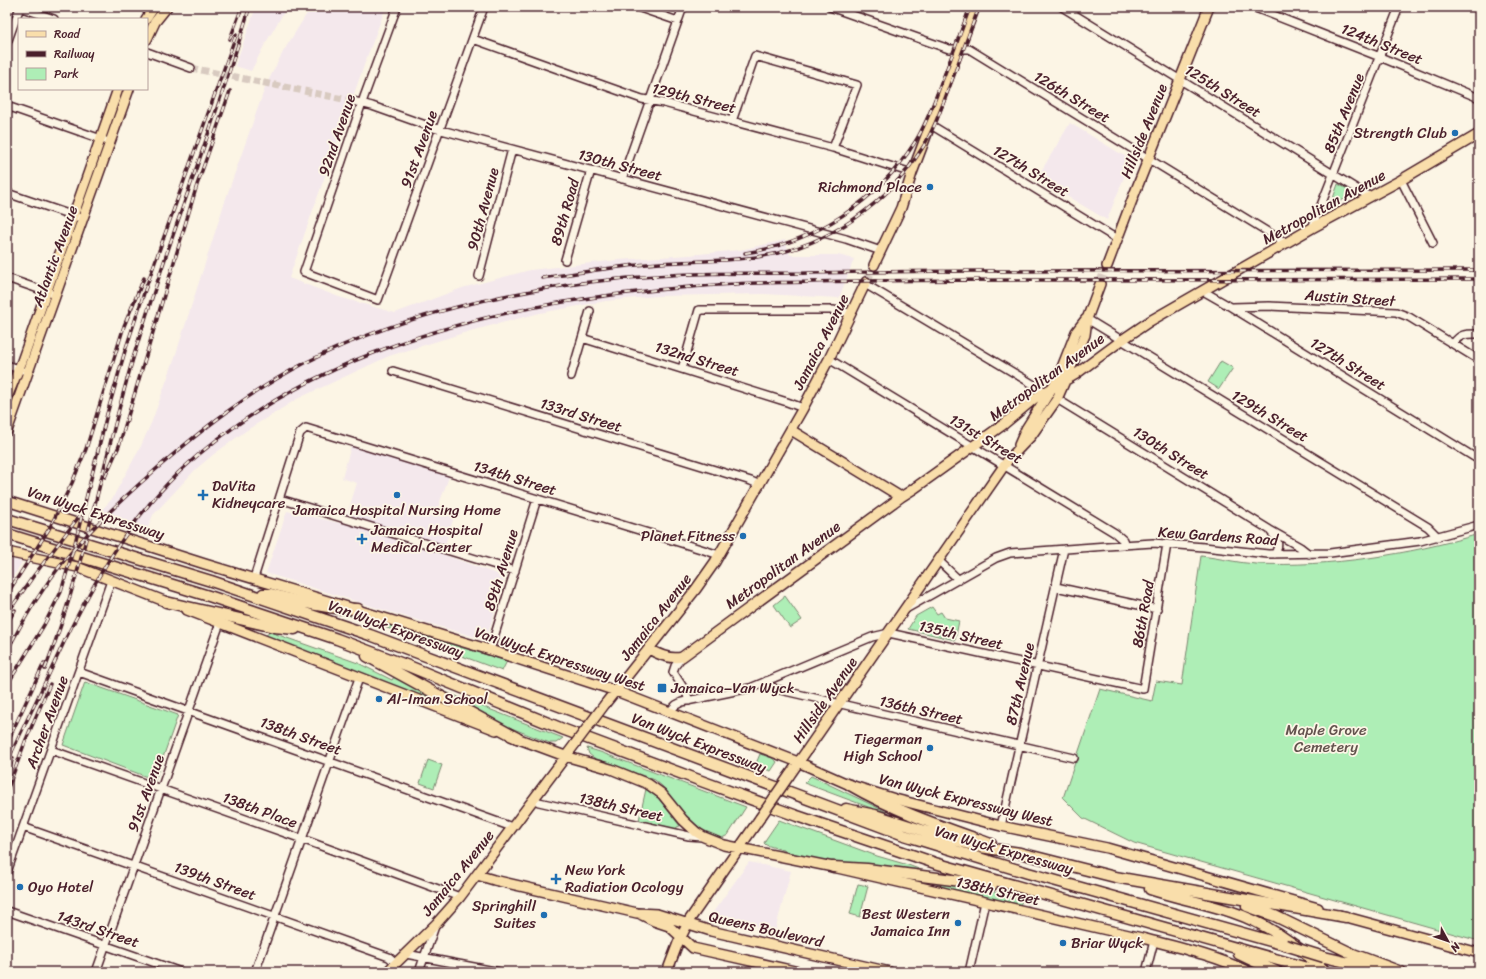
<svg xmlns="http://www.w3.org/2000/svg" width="1486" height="979" font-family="Sriracha,sans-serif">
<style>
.built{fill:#f4e8ec}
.green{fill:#aeeeb6;stroke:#7c8670}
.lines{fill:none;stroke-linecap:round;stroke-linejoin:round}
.minor-tunnel{stroke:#d8cac0;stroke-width:7;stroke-dasharray:7 3.5;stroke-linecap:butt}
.major-tunnel{stroke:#d8cac0;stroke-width:9;stroke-dasharray:9 4.5;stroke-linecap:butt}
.minor-casing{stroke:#4a1f2b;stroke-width:10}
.major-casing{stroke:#4a1f2b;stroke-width:12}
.highway-casing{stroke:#4a1f2b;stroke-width:13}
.minor{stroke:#fcf5e5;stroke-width:7}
.major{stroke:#f9deab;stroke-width:9}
.highway{stroke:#f9deab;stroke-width:10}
.rail-casing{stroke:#4a1f2b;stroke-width:3.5}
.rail{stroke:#fcf5e5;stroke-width:2;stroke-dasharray:6;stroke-linecap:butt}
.major-bridge-casing{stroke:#4a1f2b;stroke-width:12;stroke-linecap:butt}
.highway-bridge-casing{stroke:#4a1f2b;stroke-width:13;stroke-linecap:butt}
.major-bridge{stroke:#f9deab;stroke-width:9}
.highway-bridge{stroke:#f9deab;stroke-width:10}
.poi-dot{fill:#1f6fb2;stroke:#fcf5e5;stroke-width:1.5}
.labels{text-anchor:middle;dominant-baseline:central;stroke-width:3.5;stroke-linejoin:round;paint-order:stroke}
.street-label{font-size:15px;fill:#4a1f2b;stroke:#fcf5e5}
.poi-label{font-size:15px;fill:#4a1f2b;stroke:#fcf5e5;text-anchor:start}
.park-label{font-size:15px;fill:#63534e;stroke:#fcf5e5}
</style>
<rect width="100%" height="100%" fill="#fcf5e5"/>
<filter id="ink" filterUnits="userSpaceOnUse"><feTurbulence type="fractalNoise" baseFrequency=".025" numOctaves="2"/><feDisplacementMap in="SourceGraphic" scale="8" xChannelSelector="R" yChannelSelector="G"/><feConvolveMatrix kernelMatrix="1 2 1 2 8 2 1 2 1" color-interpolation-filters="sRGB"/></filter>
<g filter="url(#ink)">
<path class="built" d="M256,7H287L265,44L251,71L235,66Z
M311,7H386L367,57L289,278L339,297L395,313L462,288L530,270L618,260L689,255L740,250L785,240L790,255H838L854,259L839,298L764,294L657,296L606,301L540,313L470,331L389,356L297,399L247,430L214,454L196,469L153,515L145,535L94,518L112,499L141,446L152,421L174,360L226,198L266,85L283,52Z
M1070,123L1131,160L1107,220L1037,178Z
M351,446L450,474L438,507L455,514L442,554L505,577L486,640L390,612L266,573L287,511L344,524L357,483L342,478Z
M7,559L22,562L7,587Z
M749,862L791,871L775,931L711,915Z"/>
<path class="green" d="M1338,184L1355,193L1330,207Z
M1221,361L1233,368L1219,389L1208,382Z
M1479,534V941L1134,843L1083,818L1063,798L1100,689L1152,701L1156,681L1182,685L1201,556C1219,558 1238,563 1256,564C1331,567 1407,555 1479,534Z
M785,596L802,620L790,628L774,605Z
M932,607L937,614L941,612L945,618L959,621L955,640L908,629L916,616Z
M345,612L507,661L502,671L382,626L345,614Z
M270,632L358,663L392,680L394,677L452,706L448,708L265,636Z
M85,682L178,715L155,780L63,745Z
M425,684L563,738L556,743H550L542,740L506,726Z
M587,748L600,752L746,807L728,835L722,838L703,830L688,819L663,787L655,780L594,758L589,754Z
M760,754L772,758L777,762L771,771L755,766Z
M428,760L442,765L434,788L420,783Z
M811,776L887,812V814L804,783Z
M646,789L655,794L680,826L677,827L676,829L639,820Z
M779,820L877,856L908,865L924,871L893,867L811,860L799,855L766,845L764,843L766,839Z
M934,882L973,886L1022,900L1020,906C1006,902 941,890 934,882Z
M858,884L868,886L860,917L850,914Z"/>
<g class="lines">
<path class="minor-tunnel" d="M191,68L353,101"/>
<path class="major-tunnel" d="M866,282L874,265
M1100,284L1107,266"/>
<defs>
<path id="minor" d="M19,7L54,19
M397,7L364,97L304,272L378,300L484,7
M637,7L678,21
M830,7L949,49H969L1286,243
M1062,7L1370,197
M1253,7L1380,57L1479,98
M473,39L642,99L664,103L833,148L912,173
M7,43L20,7
M147,52L191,68
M353,101L372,106L434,128L846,239L881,251
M7,106L104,140
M732,121L755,56L857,85L833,148
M931,125L1117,239
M622,179L683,7
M1401,180L1433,243
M7,193L77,217
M1312,228L1399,7
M565,260L591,170
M479,276L512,149
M7,278L50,293
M865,284L1046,392
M1203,291L1231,307L1479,460
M1233,307L1269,306L1396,312L1409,317L1479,360
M1087,319L1428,527L1438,537
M582,338L787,402L803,408
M1453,344C1460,333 1467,334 1479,334
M829,359L1115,533L1123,540L1125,545
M7,365L22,370
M682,369L699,310H833L851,313
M393,371L751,481L760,485
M571,376L590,311
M1057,399L1270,530L1300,547L1309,554
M280,499L515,571
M1271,532C1278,540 1280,544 1275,554
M939,561L959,580
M254,578L300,433L306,428L704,550L719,555
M1056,587L1157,609
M906,609L996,558L1010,553L1107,546L1153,543L1204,547L1268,554L1330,553L1420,541L1479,525
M490,650L537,499
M682,657L675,666L673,672L686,692L689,701
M79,672L512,827
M766,681L770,686L776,689L1074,758
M670,711L676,705L682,702L750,688L872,637L889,633L1143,689L1167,544
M51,750L302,839L460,897
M533,799L539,802L552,805L689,836L702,837
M1001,826L1064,549
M23,827L389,957L396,963
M7,872L111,581
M7,911L181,972
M406,954L500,972
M96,972L220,623
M255,972L359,678
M419,972L435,926
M969,972L985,902
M1146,972L1154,941"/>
<path id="major" d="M146,19L154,7
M147,39L155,22L167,7
M874,265L901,208L912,173L975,7
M1107,266L1134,195L1209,7
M7,397L22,361L118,89
M791,430L901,497
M7,431L129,89
M1019,445L1026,429L1057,380L1076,332L1086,319
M7,501L205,564L490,650L616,691L798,762L850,785L895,799L1001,826L1107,848L1318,908
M7,552L77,567L172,604
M187,610L496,730
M649,649C659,655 670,660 682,657L901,497L912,490L1004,424L1035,398L1076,374L1122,340L1150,321L1312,228L1401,180L1479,134
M605,704L696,589L715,562L803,408L829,359L866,282
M511,736L565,756L611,769L648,784L662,794L683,820L696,832L704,837L724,845L833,867L1146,939C1181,948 1216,956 1249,972
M789,776L1008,460L1031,436L1057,399L1085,335L1087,319L1100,284
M477,875L494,880L637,913L657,914L711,931L890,972
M640,914L654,921L669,926L693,948L799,972
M1339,915L1479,953
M387,972L436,924L460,897L575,744
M667,972L678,943L690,919L760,818"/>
<path id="highway" d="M7,519L211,581L370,635L904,835L1028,873L1285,945
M7,534L212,597L337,639L411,667L565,730L704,782L797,816L935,863L1321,972
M263,594H271C300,602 327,609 358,609
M166,602L274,627L295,629
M367,656L517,738
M850,785C895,811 943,827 991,844
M846,809L875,815L950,839L980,847L1020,853L1115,877L1346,917
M833,867L867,869L992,885
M1150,889C1177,898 1205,903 1232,912C1268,924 1299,946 1326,972
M1247,906L1275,916L1353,954L1401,972
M1239,954L1277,972
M1324,957L1380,970"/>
</defs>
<use href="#minor" class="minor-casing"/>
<use href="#major" class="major-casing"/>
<use href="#highway" class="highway-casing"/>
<use href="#minor" class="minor"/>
<use href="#major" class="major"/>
<use href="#highway" class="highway"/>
<defs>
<path id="rail" d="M230,39L242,7
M745,253C814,243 878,201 915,142C927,123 934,102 942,81C952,56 961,32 970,7
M542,278C573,274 605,268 637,265C679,260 722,263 763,256C829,246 889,202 923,147C936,126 943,103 952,80C961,56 970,31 979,7
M105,477L119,446L197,185L230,91
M7,594L49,529L72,483L86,449L124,326L144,278
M7,614L32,578L81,514
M7,623L15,610
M7,651C23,620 41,590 63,562C90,529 122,499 154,471C201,430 249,392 305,363C412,308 551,281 671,275C717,272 763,274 809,273C868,272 927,271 986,271C1151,272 1315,271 1479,270
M45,669C84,570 102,464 132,362C167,242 214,127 249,9
M7,685L44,625L61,592L74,547L107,414L125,351L145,290L236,35
M7,743L44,663
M7,762C26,722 46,681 65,640C96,578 128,522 178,473C234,420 300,382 371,354C487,308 611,291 735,284C760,282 786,283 811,282C884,280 957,280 1031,280C1180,280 1330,280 1479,279
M7,775L13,758
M7,791L25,742L50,684"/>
</defs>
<use href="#rail" class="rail-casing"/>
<use href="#rail" class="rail"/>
<defs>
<path id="major-bridge" d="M575,744L605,704
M760,818L789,776"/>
<path id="highway-bridge" d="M1285,945L1324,957"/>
</defs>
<use href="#major-bridge" class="major-bridge-casing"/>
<use href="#highway-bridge" class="highway-bridge-casing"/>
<use href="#major-bridge" class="major-bridge"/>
<use href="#highway-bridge" class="highway-bridge"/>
</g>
</g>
<g class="poi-dot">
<circle cx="1455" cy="133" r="4"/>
<circle cx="930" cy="187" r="4"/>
<path d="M201 489h4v4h4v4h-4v4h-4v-4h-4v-4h4z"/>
<circle cx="397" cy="495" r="4"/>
<circle cx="743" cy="536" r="4"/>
<path d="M360 533h4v4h4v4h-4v4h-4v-4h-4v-4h4z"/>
<rect x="657" y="683" width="10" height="10" rx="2"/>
<circle cx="379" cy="699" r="4"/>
<circle cx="930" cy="748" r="4"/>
<path d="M554 873h4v4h4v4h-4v4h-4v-4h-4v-4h4z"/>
<circle cx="20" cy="887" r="4"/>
<circle cx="544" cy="915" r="4"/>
<circle cx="958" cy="923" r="4"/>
<circle cx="1063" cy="943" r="4"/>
</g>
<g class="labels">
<g class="street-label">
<text transform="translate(1382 44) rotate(22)">124th Street</text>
<text transform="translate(1223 91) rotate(32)">125th Street</text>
<text transform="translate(1072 97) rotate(31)">126th Street</text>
<text transform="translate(694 98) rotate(14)">129th Street</text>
<text transform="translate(1344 113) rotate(-68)">85th Avenue</text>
<text transform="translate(1144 131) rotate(-68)">Hillside Avenue</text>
<text transform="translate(337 135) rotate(-71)">92nd Avenue</text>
<text transform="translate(419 149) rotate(-70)">91st Avenue</text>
<text transform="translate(620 165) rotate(15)">130th Street</text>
<text transform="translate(1031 171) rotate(31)">127th Street</text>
<text transform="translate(1324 207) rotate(-29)">Metropolitan Avenue</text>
<text transform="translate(483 209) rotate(-75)">90th Avenue</text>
<text transform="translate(565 212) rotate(-74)">89th Road</text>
<text transform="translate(55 256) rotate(-70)">Atlantic Avenue</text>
<text transform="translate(1350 298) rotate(4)">Austin Street</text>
<text transform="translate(821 342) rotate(-63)">Jamaica Avenue</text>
<text transform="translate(697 359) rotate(17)">132nd Street</text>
<text transform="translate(1348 364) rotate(32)">127th Street</text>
<text transform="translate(1047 377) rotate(-36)">Metropolitan Avenue</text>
<text transform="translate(581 415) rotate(17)">133rd Street</text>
<text transform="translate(1270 416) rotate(31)">129th Street</text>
<text transform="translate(986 439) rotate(31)">131st Street</text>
<text transform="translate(1171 453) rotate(32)">130th Street</text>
<text transform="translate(515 478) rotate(17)">134th Street</text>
<text transform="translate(96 513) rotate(18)">Van Wyck Expressway</text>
<text transform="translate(1218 536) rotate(4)">Kew Gardens Road</text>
<text transform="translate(783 565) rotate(-36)">Metropolitan Avenue</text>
<text transform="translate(501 570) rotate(-73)">89th Avenue</text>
<text transform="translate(1143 614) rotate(-80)">86th Road</text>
<text transform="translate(656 617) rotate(-52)">Jamaica Avenue</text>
<text transform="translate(396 629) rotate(20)">Van Wyck Expressway</text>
<text transform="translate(961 635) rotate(13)">135th Street</text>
<text transform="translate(560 659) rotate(18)">Van Wyck Expressway West</text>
<text transform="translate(1020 684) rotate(-77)">87th Avenue</text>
<text transform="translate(825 700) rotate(-55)">Hillside Avenue</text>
<text transform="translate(921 710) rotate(13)">136th Street</text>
<text transform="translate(47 722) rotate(-70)">Archer Avenue</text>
<text transform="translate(301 736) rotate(20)">138th Street</text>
<text transform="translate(699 743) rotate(21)">Van Wyck Expressway</text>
<text transform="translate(146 793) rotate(-70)">91st Avenue</text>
<text transform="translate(966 800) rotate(14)">Van Wyck Expressway West</text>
<text transform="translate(621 807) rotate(13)">138th Street</text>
<text transform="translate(260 810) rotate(20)">138th Place</text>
<text transform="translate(1004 850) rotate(16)">Van Wyck Expressway</text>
<text transform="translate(458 873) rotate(-51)">Jamaica Avenue</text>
<text transform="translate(215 881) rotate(20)">139th Street</text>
<text transform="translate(998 891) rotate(13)">138th Street</text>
<text transform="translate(98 929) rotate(19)">143rd Street</text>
<text transform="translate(766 929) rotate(13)">Queens Boulevard</text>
</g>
<g class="poi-label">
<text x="1447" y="133" text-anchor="end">Strength Club</text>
<text x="922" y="187" text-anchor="end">Richmond Place</text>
<text x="212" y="486">DaVita<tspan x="212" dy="17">Kidneycare</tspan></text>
<text x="397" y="510" text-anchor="middle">Jamaica Hospital Nursing Home</text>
<text x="371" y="530">Jamaica Hospital<tspan x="371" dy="17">Medical Center</tspan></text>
<text x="735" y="536" text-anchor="end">Planet Fitness</text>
<text x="671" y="688">Jamaica–Van Wyck</text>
<text x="387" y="699">Al-Iman School</text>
<text x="922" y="739" text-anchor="end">Tiegerman<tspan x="922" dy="17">High School</tspan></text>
<text x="565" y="870">New York<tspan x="565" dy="17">Radiation Ocology</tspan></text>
<text x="28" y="887">Oyo Hotel</text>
<text x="536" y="906" text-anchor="end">Springhill<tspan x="536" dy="17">Suites</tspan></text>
<text x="950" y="914" text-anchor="end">Best Western<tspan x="950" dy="17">Jamaica Inn</tspan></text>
<text x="1071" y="943">Briar Wyck</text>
</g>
<g class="park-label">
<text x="1326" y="730">Maple Grove<tspan x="1326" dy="17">Cemetery</tspan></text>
</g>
</g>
<rect width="1486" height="979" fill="none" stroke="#fcf5e5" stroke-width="24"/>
<rect x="12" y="12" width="1462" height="955" fill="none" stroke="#4a1f2b" stroke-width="1.5" filter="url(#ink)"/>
<rect x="18" y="18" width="130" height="72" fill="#fcf5e5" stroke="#b59f9b"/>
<rect x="26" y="31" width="20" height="6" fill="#f9deab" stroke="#b59f9b"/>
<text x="54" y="38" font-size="12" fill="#4a1f2b">Road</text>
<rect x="26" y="51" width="20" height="6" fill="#4a1f2b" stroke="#b59f9b"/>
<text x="54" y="58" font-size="12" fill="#4a1f2b">Railway</text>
<rect x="26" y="68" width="20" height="12" fill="#aeeeb6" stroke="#b59f9b"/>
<text x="54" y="78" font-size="12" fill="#4a1f2b">Park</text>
<g transform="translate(1448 941) rotate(130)" stroke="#fcf5e5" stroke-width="3" paint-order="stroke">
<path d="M0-3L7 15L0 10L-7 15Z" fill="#4a1f2b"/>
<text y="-6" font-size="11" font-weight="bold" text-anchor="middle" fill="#4a1f2b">N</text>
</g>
</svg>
